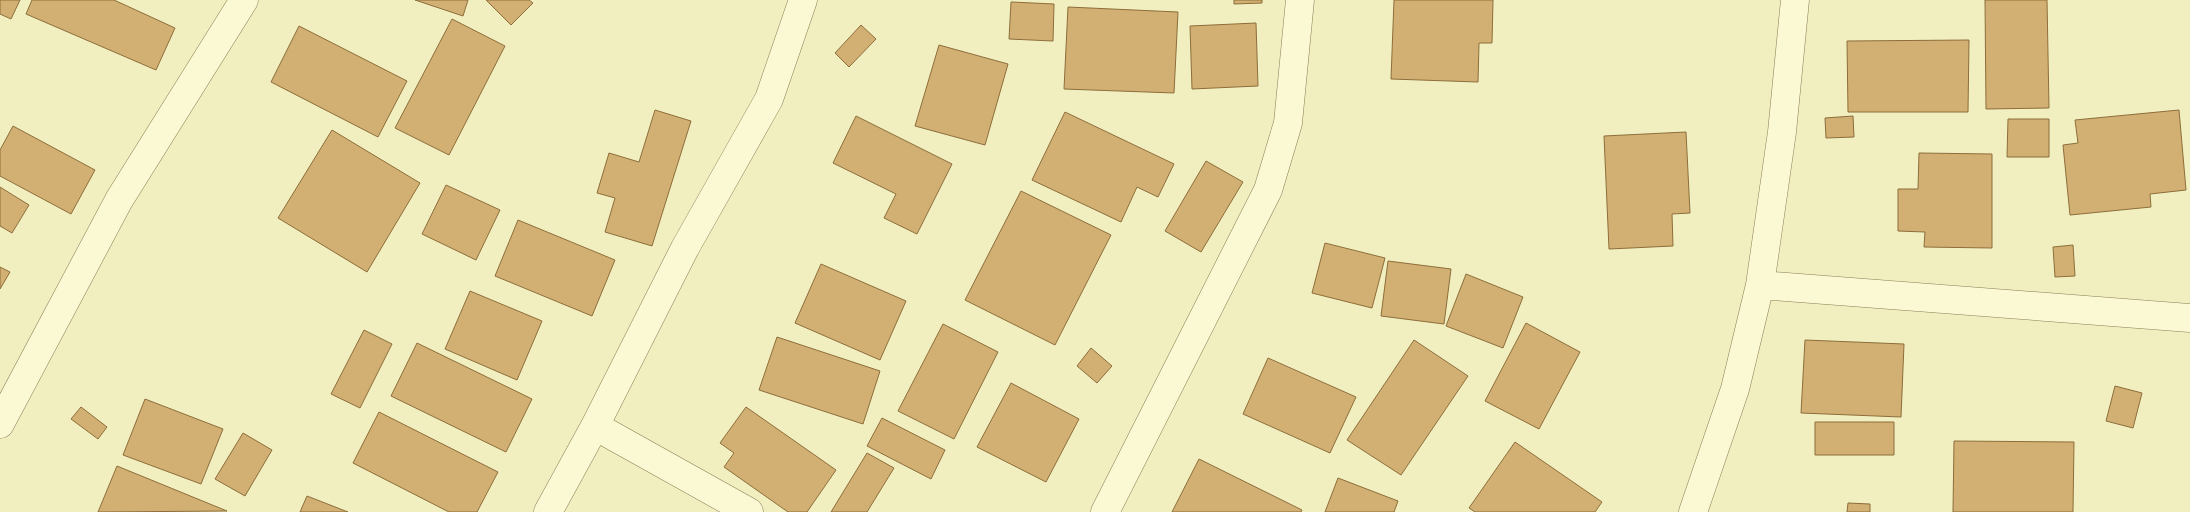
<svg xmlns="http://www.w3.org/2000/svg" width="2190" height="512" font-family="Literata,serif">
<style>
.building{fill:#d2b073;stroke:#8d6e3a}
.lines{fill:none;stroke-linecap:round;stroke-linejoin:round}
.street-casing{stroke:#8c7f56;stroke-width:29}
.street{stroke:#fbf8d4;stroke-width:28}
</style>
<rect width="100%" height="100%" fill="#f1eec0"/>
<path class="building" d="M0,0H20L11,19L0,14Z
M32,0H114L175,28L156,70L26,14Z
M415,0H468L463,16Z
M486,0H529L533,3L511,25Z
M1234,0H1262V3L1234,4Z
M1394,0H1493L1492,43H1479L1478,82L1391,79Z
M1985,0H2047L2049,108L1986,109Z
M1011,2L1054,4L1053,41L1009,39Z
M1068,7L1178,12L1174,93L1064,89Z
M452,19L505,46L449,155L395,128Z
M1256,23L1258,86L1192,89L1190,26Z
M861,25L876,39L849,67L835,53Z
M299,26L407,81L378,137L271,82Z
M1969,40L1968,112H1848L1847,41Z
M939,45L1008,64L985,145L915,126Z
M655,110L691,121L652,246L605,232L615,198L597,193L609,153L639,162Z
M2179,110L2186,190L2150,194L2151,207L2070,215L2063,145L2078,143L2075,120Z
M1065,112L1174,164L1158,197L1137,187L1121,222L1032,180Z
M856,116L952,164L917,234L884,218L896,194L833,163Z
M1853,116L1854,137L1826,138L1825,118Z
M2008,119H2049V157H2007Z
M13,126L95,170L71,214L0,176V150Z
M332,130L420,183L367,272L278,218Z
M1686,132L1690,213L1672,214L1673,246L1609,249L1604,136Z
M1919,153L1992,154V248L1924,247L1925,232L1898,231V189H1918Z
M1206,161L1243,182L1201,252L1165,231Z
M446,185L500,210L476,260L422,234Z
M0,187L29,205L12,233L0,226Z
M1021,191L1111,235L1055,345L965,300Z
M518,220L615,260L592,316L495,276Z
M1325,243L1385,258L1372,308L1312,293Z
M2073,245L2075,276L2055,277L2053,247Z
M1388,261L1451,269L1444,324L1381,316Z
M821,264L906,301L880,360L795,323Z
M0,267L10,272L0,289Z
M1466,274L1523,297L1503,348L1446,326Z
M470,291L542,321L517,380L445,349Z
M1526,323L1580,352L1539,429L1485,401Z
M943,324L998,352L954,439L898,411Z
M364,330L392,344L360,408L331,394Z
M777,337L880,371L863,424L759,390Z
M1414,340L1468,376L1401,475L1347,440Z
M1805,340L1904,344L1901,417L1801,413Z
M417,343L532,399L506,452L391,396Z
M1091,348L1112,366L1097,383L1077,366Z
M1268,358L1356,397L1330,453L1243,414Z
M1011,383L1079,419L1046,482L977,447Z
M2115,386L2142,393L2133,428L2106,421Z
M145,399L223,429L201,484L123,455Z
M81,407L107,427L98,439L71,419Z
M746,407L836,470L807,512H788L724,467L734,453L720,443Z
M379,412L498,472L477,512H449L353,463Z
M882,418L945,450L931,479L867,446Z
M1815,422H1894V455H1815Z
M243,433L272,450L245,496L215,479Z
M1954,441L2074,442L2073,512H1953Z
M1515,442L1602,502L1595,512H1475L1469,508Z
M867,453L894,468L867,512H831Z
M1199,459L1302,510L1301,512H1172Z
M117,466L227,511L98,512Z
M1338,478L1398,501L1394,512H1325Z
M307,496L348,512H300Z
M1848,503L1870,504V512H1847Z"/>
<g class="lines">
<defs>
<path id="street" d="M1760,285L2190,318
M0,424L119,200L244,0
M595,426L749,512
M548,512L595,426L685,248L769,99L803,0
M1105,512L1268,190L1288,123L1300,0
M1693,512L1735,389L1760,285L1782,132L1795,0"/>
</defs>
<use href="#street" class="street-casing"/>
<use href="#street" class="street"/>
</g>
</svg>
